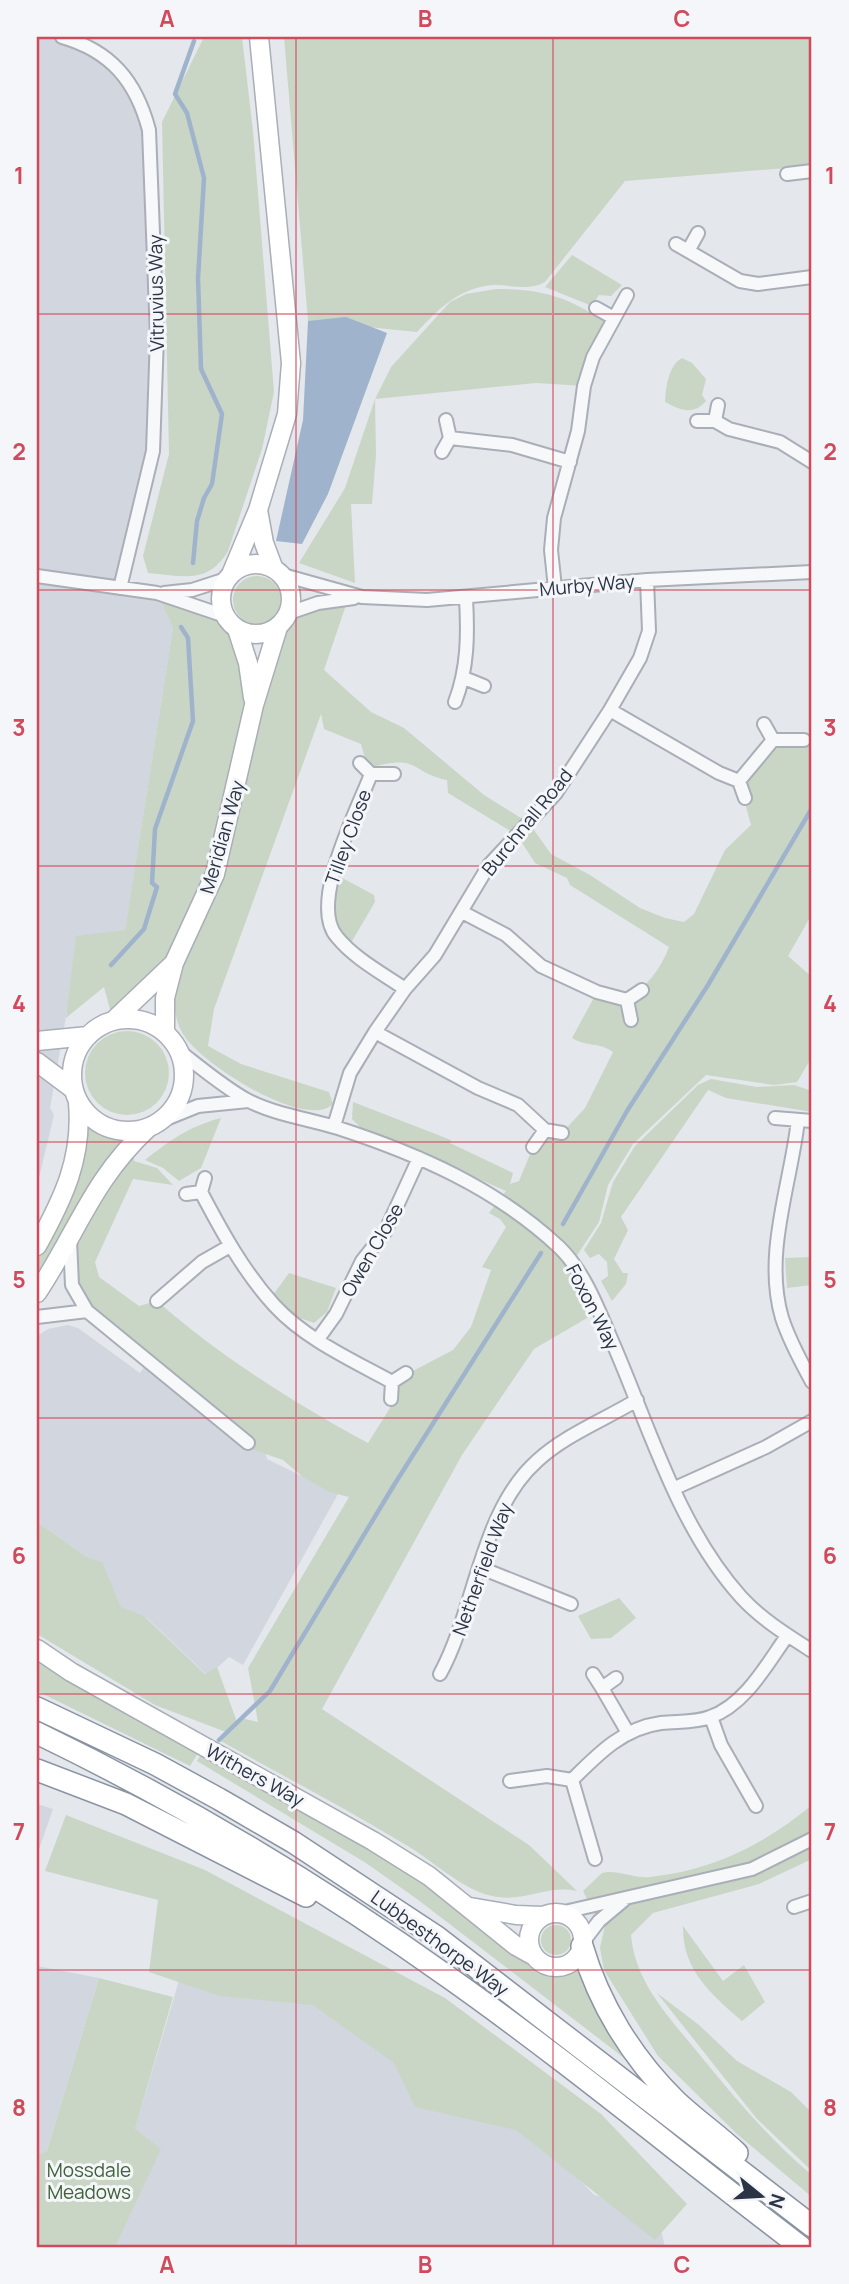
<svg xmlns="http://www.w3.org/2000/svg" width="849" height="2284" font-family="Manrope,sans-serif">
<style>
.built{fill:#d2d6de}
.green{fill:#c9d6c5}
.water{fill:#9fb4cc}
.lines{fill:none;stroke-linecap:round;stroke-linejoin:round}
.stream{stroke:#9fb4cc;stroke-width:4.5}
.street-casing{stroke:#a9aeb7;stroke-width:16}
.secondary-casing{stroke:#a9aeb7;stroke-width:21}
.highway-casing{stroke:#8b94a3;stroke-width:24}
.street{stroke:#f7f8fa;stroke-width:12}
.secondary{stroke:#fff;stroke-width:18}
.highway{stroke:#fff;stroke-width:21}
.grid{fill:none;stroke:#d1495b;stroke-width:2;stroke-opacity:0.55}
.labels{text-anchor:middle;dominant-baseline:central;stroke-width:6;stroke-linejoin:round;paint-order:stroke}
.street-label{font-size:19px;fill:#2b3445;stroke:#f4f6f9}
.park-label{font-size:19px;fill:#3f6138;stroke:#f4f6f9}
.neatline{fill:none;stroke:#d1495b;stroke-width:2.5}
.grid-label{font-size:23px;text-anchor:middle;font-weight:bold;fill:#d1495b}
</style>
<rect width="100%" height="100%" fill="#e4e7ec"/>
<path class="built" d="M37,37L83,43L124,74L143,107L154,201L151,461L120,588L157,593L173,628L125,931L80,936L50,1108L54,1115L37,1186Z
M68,1325L78,1328L140,1373L155,1351L262,1438L267,1459L338,1494L243,1665L229,1657L208,1676L147,1618L121,1607L101,1562L87,1557L37,1522V1336L48,1329Z
M37,1804L53,1809L37,1855Z
M204,1896L560,2158L594,2195L656,2209L665,2247H114L135,2129Z
M37,1966L99,1978L47,2151L37,2155Z"/>
<path class="green" d="M204,37H242L253,131L274,392L262,449L228,551C208,585 182,576 148,573L143,556L169,454L162,122Z
M284,37H812V166L625,181L545,282C526,293 505,282 485,286C454,292 437,311 417,332L308,321Z
M572,255L622,285L611,296L599,295L592,306L545,287Z
M496,289C531,289 558,293 589,312L596,308L612,317L584,386L536,383L375,399L376,455L372,504H351L355,583L299,563L345,488L375,399L391,367L450,302L466,294Z
M682,358L692,363L706,379L702,395L706,401C693,416 680,410 665,402C666,388 668,366 682,358Z
M233 600a24 24 0 1 1 48 0a24 24 0 1 1-48 0Z
M157,593L225,616L237,629L253,703L278,627L289,613L348,599L324,670L371,712L404,728L484,795L529,823L551,854L590,875L640,908L665,918L684,922L694,914L725,850L751,825L739,781L773,740L812,747V914L788,956L812,977V1057L797,1082L774,1085L706,1075L633,1144L608,1185L599,1222L572,1263L599,1311L534,1349L462,1455L322,1709L529,1845L577,1891C545,1884 523,1905 488,1895C458,1886 433,1861 406,1845C345,1808 281,1775 219,1740L226,1732L155,1705L37,1634V1522L87,1557L102,1562L121,1607L144,1616L205,1674L217,1667L237,1722L241,1718L258,1722L248,1668L349,1497L329,1492L303,1477L283,1460L248,1448L85,1312L72,1285L70,1238L37,1291V1246L85,1113L114,1130L148,1128L133,1142L134,1161L157,1168L173,1185L133,1179L95,1262L99,1277L139,1306L157,1301C220,1356 295,1404 368,1443L390,1408L392,1382L453,1350L471,1327L491,1270L482,1267L506,1227L500,1219L489,1213L506,1191L360,1127L352,1119L353,1102L451,1140L450,1143L513,1173L510,1184L519,1181L533,1147L545,1130L562,1133L585,1108L613,1052C600,1042 586,1047 572,1038L597,992L627,1000C646,987 661,969 669,947L570,885L567,878L535,863L517,835L448,793L447,780C409,772 421,754 372,767L366,762L361,744L324,729L321,714L214,1009L208,1046L241,1064L329,1092L333,1104C305,1131 203,1064 185,1037C177,1026 175,1014 174,1001L165,998L173,965L113,1021L104,987L66,1018L76,936L125,930L173,628Z
M333,873L374,895L375,902L348,948L335,936Z
M85 1073a42 42 0 1 1 84 0a42 42 0 1 1-84 0Z
M711,1079L757,1087L794,1085L812,1091V1112L726,1098L708,1090L621,1217L628,1230L614,1259L623,1273H628L626,1284L612,1301L601,1281L608,1276L607,1262L599,1254L590,1258L584,1250L601,1223L613,1182L635,1146L698,1085Z
M221,1118L201,1168L179,1181L163,1168L145,1160C170,1140 190,1126 221,1118Z
M812,1257V1285L787,1288L785,1258Z
M289,1273L336,1288L327,1312L314,1323L297,1317L273,1295Z
M619,1598L636,1618L611,1638L591,1639L578,1616Z
M37,1649L203,1745L190,1766L37,1691Z
M203,1751L427,1882L534,1970L558,1977L582,1967L632,2064L417,1899L366,1863L197,1761Z
M812,1805V1859L759,1884L653,1913L631,1935C635,1983 670,2018 699,2054C734,2097 769,2139 812,2175V2197L737,2134L658,2056L604,1970L600,1948L605,1925L599,1921L609,1910L590,1905L583,1891L602,1873C617,1869 634,1879 650,1877C714,1870 763,1845 812,1805Z
M66,1815L205,1870L445,1998L601,2114L687,2204L655,2240L516,2130L415,2107L394,2063L313,2005L220,1996L149,1972L158,1900L45,1871Z
M541 1940a15 15 0 1 1 30 0a15 15 0 1 1-30 0Z
M683,1926L723,1981L744,1965L765,2002L742,2021C712,1995 682,1970 683,1926Z
M99,1978L173,1997L135,2129L161,2149L115,2247H37V2155L47,2151Z
M657,1993L699,2025L737,2061L791,2092L812,2113V2171L757,2119Z"/>
<path class="water" d="M346,317L387,333L328,494L302,544L276,541L303,420L308,321Z"/>
<g class="lines">
<path class="stream" d="M193,563L197,521L204,498L212,484L222,414L201,369L198,278L204,178L187,113L175,94L194,41
M111,965L144,929L157,887L152,883L155,829L193,721L188,638L181,627
M563,1224L627,1111L708,985L812,808
M219,1740L270,1691L394,1485L541,1253"/>
<defs>
<path id="street" d="M62,37C111,51 136,81 149,130L157,336L153,451L120,588
M787,174L812,171
M676,244L740,281L758,284L812,277
M688,251L698,233
M596,308L612,317
M697,421H715L718,405
M715,421L729,429L780,442L812,462
M450,438L512,445L570,462
M442,452L450,438L446,420
M283,575L362,597L427,600L647,580L812,572
M37,576L157,593L225,616
M555,588L551,550L554,518L578,431L584,386L593,357L627,295
M164,593L192,590L226,579
M289,613L318,603L354,598
M464,678L484,686
M455,702C468,668 468,634 466,598
M610,710L719,773L739,781L773,740
M764,724L773,740H804
M360,763L371,774H394
M371,774C357,811 308,904 337,937C355,959 382,973 405,989
M739,781L745,798
M462,912L506,935L541,966L597,992L627,1000
M631,1020L627,1000L642,990
M375,1032L478,1088L518,1105L545,1130
M178,1050C200,1067 222,1086 247,1100C273,1114 309,1119 338,1128C418,1154 496,1188 559,1247C586,1273 600,1314 615,1348C651,1432 679,1528 741,1597C761,1619 787,1635 812,1651
M775,1118L812,1121
M798,1120C791,1184 763,1254 782,1318C789,1340 801,1362 812,1382
M161,1121L198,1106L248,1101
M334,1126L350,1073L375,1032L405,989L435,955L489,865L556,793L610,710L640,658L649,631L647,580
M533,1147L545,1130L562,1133
M201,1192C222,1232 244,1272 274,1305C305,1339 352,1360 392,1382
M186,1194L201,1192L205,1178
M70,1240L72,1285L87,1311L248,1443
M157,1301L202,1262L230,1246
M37,1317L87,1311
M318,1339L336,1314L362,1261L385,1232L419,1158
M391,1399L392,1382L406,1373
M675,1488L766,1447L812,1421
M481,1568L571,1604
M440,1674C476,1608 480,1512 537,1461C565,1435 604,1420 637,1400
M593,1674L602,1688L616,1678
M602,1688L628,1733
M711,1717L721,1745L756,1806
M510,1781L547,1776L572,1780
M595,1859L572,1780C598,1754 623,1728 661,1723C677,1721 695,1723 710,1717C745,1705 767,1664 787,1636
M794,1907L812,1901
M560,1913L752,1869L812,1839
M583,1942L599,1921L624,1900"/>
<path id="secondary" d="M258,510L264,543L273,567
M221 599a35 35 0 1 1 70 0a35 35 0 1 1-70 0Z
M232,572L258,510L287,414L291,363L259,37
M237,629L248,663L253,698
M72 1075a56 56 0 1 1 112 0a56 56 0 1 1-112 0Z
M113,1021L174,963
M165,1033V998L174,963L215,874L254,705L278,627
M37,1041L88,1036
M37,1062L73,1089
M37,1246C63,1199 83,1158 78,1103
M37,1293C77,1233 92,1180 148,1128
M37,1649L71,1672L373,1841L429,1876L516,1946L534,1956
M470,1907L516,1915L543,1916
M529 1940a27 27 0 1 1 54 0a27 27 0 1 1-54 0Z"/>
<path id="highway" d="M37,1708L155,1764L219,1799L293,1842L437,1937L812,2226
M37,1733C182,1803 319,1885 451,1979C571,2064 684,2158 801,2247
M37,1770L126,1804L306,1896
M582,1946C599,2004 632,2058 676,2101C695,2119 718,2135 737,2153"/>
</defs>
<use href="#street" class="street-casing"/>
<use href="#secondary" class="secondary-casing"/>
<use href="#highway" class="highway-casing"/>
<use href="#street" class="street"/>
<use href="#secondary" class="secondary"/>
<use href="#highway" class="highway"/>
</g>
<path class="grid" d="M296,37V2247M553,37V2247M37,314H812M37,590H812M37,866H812M37,1142H812M37,1418H812M37,1694H812M37,1970H812"/>
<g class="labels">
<g class="street-label">
<text transform="translate(156 293) rotate(-91)">Vitruvius Way</text>
<text transform="translate(587 585) rotate(-5)">Murby Way</text>
<text transform="translate(527 822) rotate(-51)">Burchnall Road</text>
<text transform="translate(222 837) rotate(-74)">Meridian Way</text>
<text transform="translate(348 837) rotate(-70)">Tilley Close</text>
<text transform="translate(372 1250) rotate(-60)">Owen Close</text>
<text transform="translate(593 1307) rotate(63)">Foxon Way</text>
<text transform="translate(482 1569) rotate(-70)">Netherfield Way</text>
<text transform="translate(255 1775) rotate(29)">Withers Way</text>
<text transform="translate(440 1943) rotate(36)">Lubbesthorpe Way</text>
</g>
<g class="park-label">
<text x="89" y="2170">Mossdale<tspan x="89" dy="22">Meadows</tspan></text>
</g>
</g>
<rect width="849" height="2284" fill="none" stroke="#f4f6f9" stroke-width="77"/>
<g transform="translate(761 2196) rotate(108)" stroke="#f4f6f9" stroke-width="5" paint-order="stroke">
<path d="M0-5L12 26L0 18L-12 26Z" fill="#2b3445"/>
<text y="-10" font-size="19" font-weight="bold" text-anchor="middle" fill="#2b3445">N</text>
</g>
<rect x="38" y="38" width="772" height="2208" class="neatline"/>
<g class="grid-label">
<text x="167" y="27">A</text>
<text x="425" y="27">B</text>
<text x="682" y="27">C</text>
<text x="19" y="184">1</text>
<text x="830" y="184">1</text>
<text x="19" y="460">2</text>
<text x="830" y="460">2</text>
<text x="19" y="736">3</text>
<text x="830" y="736">3</text>
<text x="19" y="1012">4</text>
<text x="830" y="1012">4</text>
<text x="19" y="1288">5</text>
<text x="830" y="1288">5</text>
<text x="19" y="1564">6</text>
<text x="830" y="1564">6</text>
<text x="19" y="1840">7</text>
<text x="830" y="1840">7</text>
<text x="19" y="2116">8</text>
<text x="830" y="2116">8</text>
<text x="167" y="2273">A</text>
<text x="425" y="2273">B</text>
<text x="682" y="2273">C</text>
</g>
</svg>
